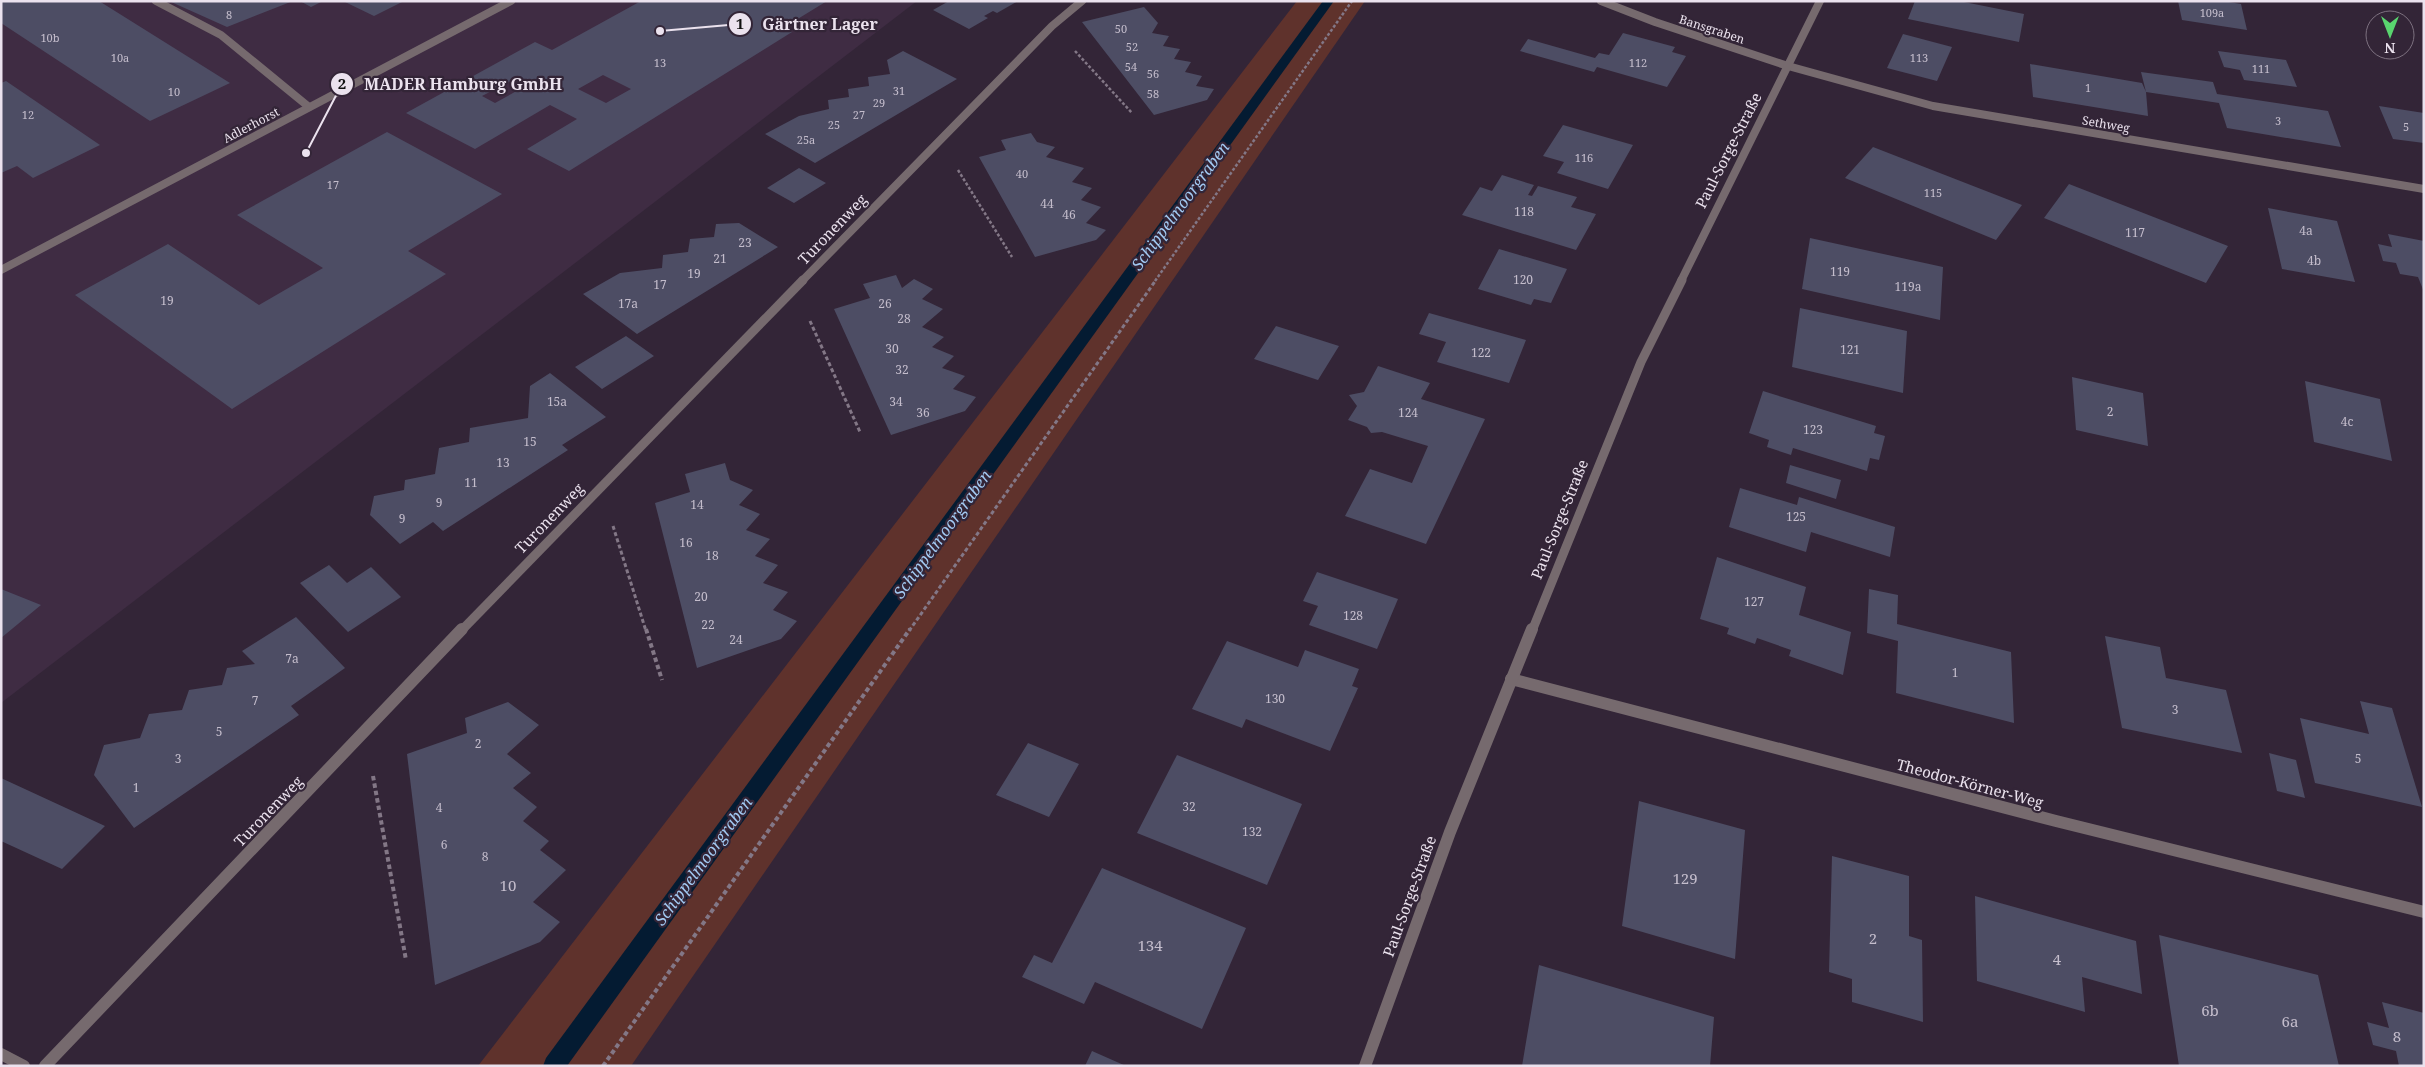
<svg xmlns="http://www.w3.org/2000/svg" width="2425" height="1067" font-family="'Noto Serif',serif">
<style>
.built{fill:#3f2c43}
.green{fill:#5f322c}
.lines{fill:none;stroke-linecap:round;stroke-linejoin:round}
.stream{fill:#041b32;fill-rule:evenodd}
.building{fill:#4d4d64;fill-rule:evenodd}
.path-far2{stroke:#837786;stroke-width:2.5;stroke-dasharray:3 2;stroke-linecap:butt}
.path-far1{stroke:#837786;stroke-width:3;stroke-dasharray:4 2.5;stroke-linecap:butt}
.path{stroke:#837786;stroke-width:4;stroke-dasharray:4.5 3;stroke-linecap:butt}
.service{stroke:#766a6e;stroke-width:8}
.minor-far2{stroke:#766a6e;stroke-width:8}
.minor-far1{stroke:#766a6e;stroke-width:9}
.minor{stroke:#766a6e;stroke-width:12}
.tertiary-far2{stroke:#766a6e;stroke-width:8}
.tertiary-far1{stroke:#766a6e;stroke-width:9}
.tertiary{stroke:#766a6e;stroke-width:12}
.labels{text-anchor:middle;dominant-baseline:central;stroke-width:4.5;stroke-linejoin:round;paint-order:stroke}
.far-number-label{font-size:11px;fill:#c4bdcc}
.far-street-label{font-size:12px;fill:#ebe2ee;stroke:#332537}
.number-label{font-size:12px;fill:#c4bdcc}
.street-label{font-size:15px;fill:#ebe2ee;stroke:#332537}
.near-number-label{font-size:15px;fill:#c4bdcc}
.water-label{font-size:16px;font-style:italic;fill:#a2c9f2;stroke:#332537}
.leader{fill:none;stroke:#ebe2ee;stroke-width:2}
.callout-dot{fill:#ebe2ee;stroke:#332537;stroke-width:2}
.mark-label{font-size:15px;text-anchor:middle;font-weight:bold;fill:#111}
.callout-label{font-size:16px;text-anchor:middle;font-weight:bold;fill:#ebe2ee;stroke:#332537;stroke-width:4.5;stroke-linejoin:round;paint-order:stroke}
</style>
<rect width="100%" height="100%" fill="#332537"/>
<path class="built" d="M1,1H917L1,703Z"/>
<path class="green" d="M1297,1H1365L631,1066H478Z"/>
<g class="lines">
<path class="stream" d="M1323,1H1334L567,1066H543L546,1058Z"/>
</g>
<path class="building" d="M1,1H99L230,83L150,121L1,23Z
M169,1H293L227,27Z
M300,1H323L311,7Z
M343,1H404L374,16Z
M641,1H827L783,28L792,32L569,171L527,149L577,119L550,105L475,149L406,113L535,42L552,50ZM603,75L631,89L606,103L578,89ZM509,82L522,88L495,103L482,96Z
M949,1L956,2L1018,1L997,13L993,11L984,16L988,18L969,29L933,10Z
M1915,1H1959L2024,14L2019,42L1908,19Z
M2178,1H2223L2241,4L2247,30L2182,20Z
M1144,7L1158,23L1152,33L1169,36L1163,46L1180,49L1174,59L1191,62L1185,72L1202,76L1196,86L1214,89L1207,100L1154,115L1082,22Z
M1623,33L1675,47L1672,52L1686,56L1667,87L1597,67L1594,72L1520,51L1528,39L1595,58L1599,53L1609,55Z
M1903,34L1952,47L1937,81L1887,68Z
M903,51L957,79L815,163L765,134L799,116L829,109L828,100L849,97L848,89L869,86L868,77L890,74L887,60Z
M2218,51L2286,60L2297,87L2244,80L2240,70L2224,67Z
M2030,64L2142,83L2146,92L2141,72L2213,82L2217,94L2328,111L2341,147L2227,128L2219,103L2146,92L2148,116L2033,97Z
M6,81L100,145L33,178L17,166L1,173V83Z
M2379,106L2424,113V143L2393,139Z
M1563,125L1633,145L1608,189L1557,173L1564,162L1543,156Z
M387,132L502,194L408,251L446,274L232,409L75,295L168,244L259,305L323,268L237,215Z
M1031,133L1037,142L1055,147L1046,157L1084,168L1072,182L1092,188L1081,200L1101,207L1086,223L1106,230L1096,240L1035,257L979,157L1006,150L1001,140Z
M1873,147L2022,205L1996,240L1845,178Z
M799,168L826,183L794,203L767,188Z
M1502,175L1534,185L1528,195L1532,196L1538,186L1577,197L1571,207L1596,214L1576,250L1462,215L1480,187L1492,191Z
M2069,184L2228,246L2206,283L2044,218Z
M2268,208L2337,221L2355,282L2282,269Z
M739,223L778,247L637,334L583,294L620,273L662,268L663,255L688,252L690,239L714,237L716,224Z
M2388,234L2424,241V292L2418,277L2400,274L2396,263L2383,261L2378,244L2392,247Z
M1810,238L1943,267L1940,320L1802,289Z
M1499,249L1567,269L1551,303L1534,299L1531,305L1478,289Z
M896,275L902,288L914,279L933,289L922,299L943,309L922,327L944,337L932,347L954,356L942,368L965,376L953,389L976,397L965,411L891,435L834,309L870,298L863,284Z
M1800,308L1907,331L1903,393L1792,367Z
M1429,313L1526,340L1509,383L1437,362L1446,342L1419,334Z
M1276,326L1339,346L1318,380L1254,359Z
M626,336L654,356L602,389L575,367Z
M1378,366L1430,383L1421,399L1485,419L1426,544L1345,516L1370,469L1412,483L1428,446L1382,432L1371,433L1367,427L1348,420L1357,406L1349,395L1364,392Z
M550,373L606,417L562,445L568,450L443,531L433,522L400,544L370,515L374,496L404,490L405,480L435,474L439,448L469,442L470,428L528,418L530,386Z
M2072,377L2143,393L2148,446L2076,430Z
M2305,381L2380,399L2392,461L2314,442Z
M1763,391L1876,426L1874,433L1885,436L1879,460L1870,458L1867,471L1793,448L1791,455L1767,447L1769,440L1749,433Z
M725,463L730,480L753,490L739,505L760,514L746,530L770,539L755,556L778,565L763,583L788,592L773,610L797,621L781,639L697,668L655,503L690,492L685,474Z
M1790,465L1841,480L1836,499L1786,483Z
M1740,488L1797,505L1799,497L1895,527L1890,557L1811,532L1806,552L1729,527Z
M1717,557L1806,587L1799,615L1851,632L1843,675L1789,656L1791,650L1757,638L1755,644L1727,634L1729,628L1700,619Z
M329,565L347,583L371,567L401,597L348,632L300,583Z
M1317,572L1398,599L1377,649L1309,625L1318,606L1303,601Z
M1,589L41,605L1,638Z
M1869,589L1898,595L1897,624L2011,652L2014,723L1896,693L1898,641L1867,633Z
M296,617L345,668L291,706L299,715L134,828L94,775L104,745L140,738L149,714L182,710L189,690L222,685L227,668L255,664L242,651Z
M2105,636L2160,647L2166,678L2226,690L2242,753L2122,728Z
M1227,641L1298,667L1305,650L1359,669L1352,686L1358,688L1330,751L1246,719L1242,728L1192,709Z
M2360,701L2392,708L2422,807L2315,783L2300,718L2369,734Z
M508,702L539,725L507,754L531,773L513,788L537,807L523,821L549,841L540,850L566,870L533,902L560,922L540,942L435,985L407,754L467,733L465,718Z
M1028,743L1079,764L1049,817L996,795Z
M2269,753L2296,760L2305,798L2277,791Z
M1177,755L1302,804L1267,885L1137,833Z
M1,778L105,826L62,869L1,841Z
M1639,801L1745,830L1735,959L1622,926Z
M1832,856L1909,876V936L1922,940L1923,1022L1852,1002V979L1829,972Z
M1102,868L1246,928L1202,1029L1095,982L1084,1004L1022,977L1034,955L1052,963Z
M1975,896L2136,941L2142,994L2082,977L2085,1012L1977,981Z
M2159,935L2318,975L2339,1066H2179Z
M1539,965L1714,1017L1710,1066H1522Z
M2382,1002L2424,1013V1066H2399L2396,1051L2373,1045L2367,1022L2389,1028Z
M1092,1051L1126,1066H1085Z"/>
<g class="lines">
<path class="path-far2" d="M1075,51L1132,113
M958,170L1012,257
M1155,281L1352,1"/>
<path class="path-far1" d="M810,321L860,432
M613,526L646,631
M909,631L1156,280"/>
<path class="path" d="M646,629L662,680
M373,776L406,960
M603,1066L910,629"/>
<path class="service" d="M156,1L221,35L309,107"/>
<path class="minor-far2" d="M1601,1L1655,22L1788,66L1933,106L2424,189
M1,270L511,1
M802,281L1052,26L1082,1"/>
<path class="minor-far1" d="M461,631L803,280"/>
<path class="minor" d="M1511,679L2056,821L2424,912
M45,1066L462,629"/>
<path class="tertiary-far2" d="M1681,281L1820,1"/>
<path class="tertiary-far1" d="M1532,631L1641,362L1682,280"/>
<path class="tertiary" d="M1,1054L24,1066
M1365,1066L1450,832L1532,629"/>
</g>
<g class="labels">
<g class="far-number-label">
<text x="2212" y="12">109a</text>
<text x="229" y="14">8</text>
<text x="1121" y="28">50</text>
<text x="50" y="37">10b</text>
<text x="1132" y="46">52</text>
<text x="120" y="57">10a</text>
<text x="1919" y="57">113</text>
<text x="660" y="62">13</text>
<text x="1638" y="62">112</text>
<text x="1131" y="66">54</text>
<text x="2261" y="68">111</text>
<text x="1153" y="73">56</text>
<text x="2088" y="87">1</text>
<text x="899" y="90">31</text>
<text x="174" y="91">10</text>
<text x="1153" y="93">58</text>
<text x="879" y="102">29</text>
<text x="28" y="114">12</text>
<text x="859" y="114">27</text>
<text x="2278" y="120">3</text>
<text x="834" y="124">25</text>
<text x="2406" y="126">5</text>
<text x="806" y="139">25a</text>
<text x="1584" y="157">116</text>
<text x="1022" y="173">40</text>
<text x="333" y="184">17</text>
<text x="1933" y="192">115</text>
</g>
<g class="far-street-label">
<text transform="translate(1712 29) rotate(18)">Bansgraben</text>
<text transform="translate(2106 124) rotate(10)">Sethweg</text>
<text transform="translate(251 125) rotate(-28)">Adlerhorst</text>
</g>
<g class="number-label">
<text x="1047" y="203">44</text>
<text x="1524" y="211">118</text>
<text x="1069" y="214">46</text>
<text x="2306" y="230">4a</text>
<text x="2135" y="232">117</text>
<text x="745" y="242">23</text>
<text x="720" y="258">21</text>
<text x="2314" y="260">4b</text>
<text x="1840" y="271">119</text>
<text x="694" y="273">19</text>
<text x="1523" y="279">120</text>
<text x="660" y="284">17</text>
<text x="1908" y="286">119a</text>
<text x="167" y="300">19</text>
<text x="628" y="303">17a</text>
<text x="885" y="303">26</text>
<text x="904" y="318">28</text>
<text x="892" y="348">30</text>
<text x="1850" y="349">121</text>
<text x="1481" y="352">122</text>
<text x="902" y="369">32</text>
<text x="557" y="401">15a</text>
<text x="896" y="401">34</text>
<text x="2110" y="411">2</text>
<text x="923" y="412">36</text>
<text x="1408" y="412">124</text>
<text x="2347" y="421">4c</text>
<text x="1813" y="429">123</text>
<text x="530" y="441">15</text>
<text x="503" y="462">13</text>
<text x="471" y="482">11</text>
<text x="439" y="502">9</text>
<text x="697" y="504">14</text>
<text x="1796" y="516">125</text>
<text x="402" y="518">9</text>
<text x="686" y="542">16</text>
<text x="712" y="555">18</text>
<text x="701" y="596">20</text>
<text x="1754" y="601">127</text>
<text x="1353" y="615">128</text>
<text x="708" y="624">22</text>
<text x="736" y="639">24</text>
<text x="292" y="658">7a</text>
<text x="1955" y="672">1</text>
<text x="1275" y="698">130</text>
<text x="255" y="700">7</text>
<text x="2175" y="709">3</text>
<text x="219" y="731">5</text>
<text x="478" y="743">2</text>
<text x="178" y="758">3</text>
<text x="2358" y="758">5</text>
<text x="136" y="787">1</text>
<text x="1189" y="806">32</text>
<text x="439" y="807">4</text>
<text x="1252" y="831">132</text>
<text x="444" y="844">6</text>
<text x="485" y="856">8</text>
</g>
<g class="street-label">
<text transform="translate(1728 150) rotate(-63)">Paul-Sorge-Straße</text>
<text transform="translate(832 229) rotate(-46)">Turonenweg</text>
<text transform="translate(549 518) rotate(-46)">Turonenweg</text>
<text transform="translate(1559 519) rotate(-68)">Paul-Sorge-Straße</text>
<text transform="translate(1970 783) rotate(15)">Theodor-Körner-Weg</text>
<text transform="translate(268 811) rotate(-46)">Turonenweg</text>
<text transform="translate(1409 896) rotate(-70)">Paul-Sorge-Straße</text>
</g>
<g class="near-number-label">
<text x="1685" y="878">129</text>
<text x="508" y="885">10</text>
<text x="1873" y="938">2</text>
<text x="1150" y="945">134</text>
<text x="2057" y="959">4</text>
<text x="2210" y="1010">6b</text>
<text x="2290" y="1021">6a</text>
<text x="2397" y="1036">8</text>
</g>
<g class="water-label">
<text transform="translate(1180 206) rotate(-54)">Schippelmoorgraben</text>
<text transform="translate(942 534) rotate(-54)">Schippelmoorgraben</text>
<text transform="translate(703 861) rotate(-54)">Schippelmoorgraben</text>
</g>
</g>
<path class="leader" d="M660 31L740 24M306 153L342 84"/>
<g class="callout-dot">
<circle cx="660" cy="31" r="5"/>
<circle cx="306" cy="153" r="5"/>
<circle cx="740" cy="24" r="12"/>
<circle cx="342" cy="84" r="12"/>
</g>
<g class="mark-label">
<text x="740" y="29">1</text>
<text x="342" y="89">2</text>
</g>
<g class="callout-label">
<text x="820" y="30">Gärtner Lager</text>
<text x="463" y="90">MADER Hamburg GmbH</text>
</g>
<rect width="2425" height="1067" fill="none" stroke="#ebe2ee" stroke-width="5"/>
<g transform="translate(2390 35) rotate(180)"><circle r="24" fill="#332537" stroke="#7d7180"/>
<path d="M0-4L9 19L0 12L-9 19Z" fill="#59d56f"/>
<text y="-8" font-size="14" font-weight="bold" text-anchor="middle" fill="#ebe2ee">N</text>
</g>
</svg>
